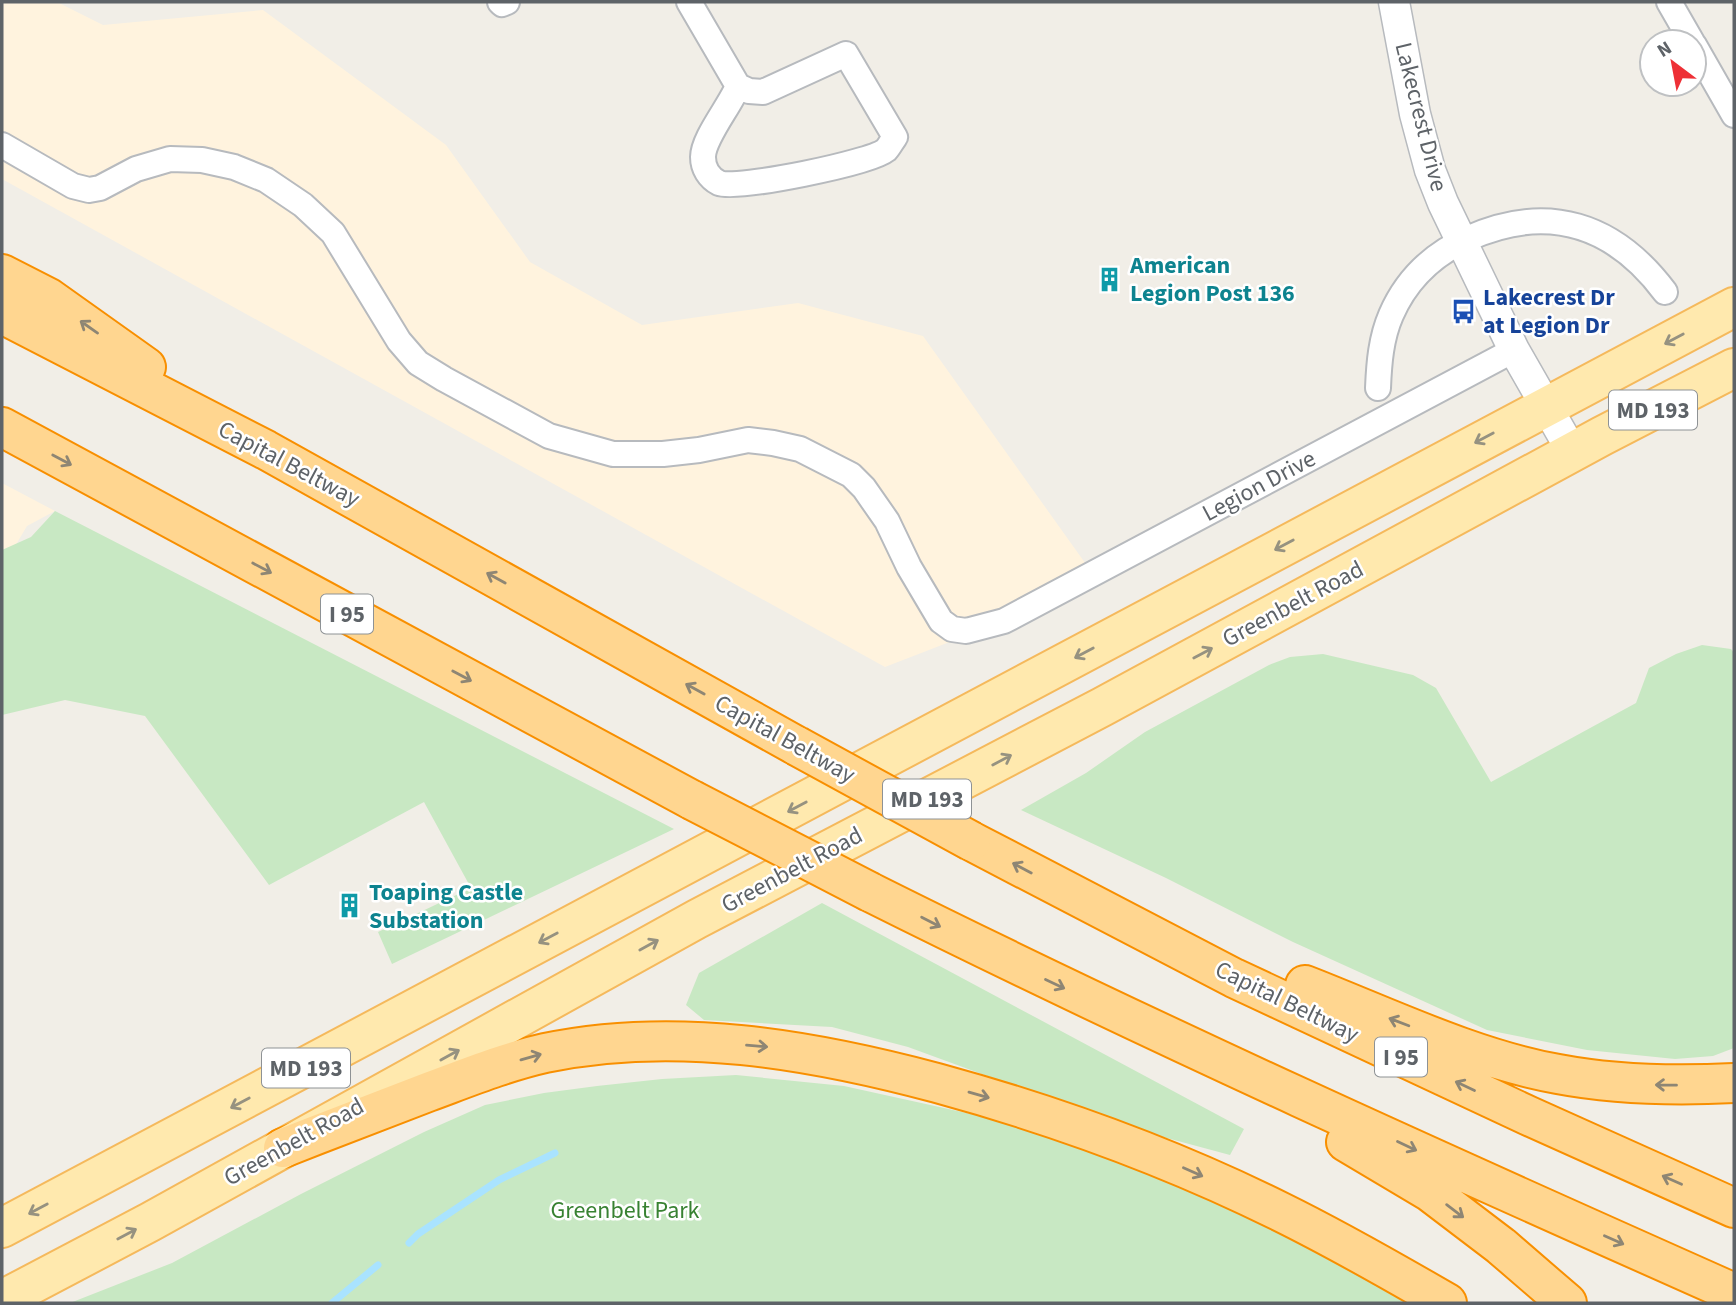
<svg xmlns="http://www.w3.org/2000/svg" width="1736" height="1305" font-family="'Source Sans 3',sans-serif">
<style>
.commercial{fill:#fff3de}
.green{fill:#c8e8c3}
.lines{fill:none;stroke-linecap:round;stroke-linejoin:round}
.stream{stroke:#a9e3ff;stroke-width:7}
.minor-casing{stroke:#b7babe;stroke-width:28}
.tertiary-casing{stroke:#b7babe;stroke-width:33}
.primary-casing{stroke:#f5b95c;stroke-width:42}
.motorway-casing{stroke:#f88f00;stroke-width:42}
.minor{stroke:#fff;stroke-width:24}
.tertiary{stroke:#fff;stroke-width:30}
.primary{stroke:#ffe9ae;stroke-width:38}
.motorway{stroke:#ffd690;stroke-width:38}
.motorway-bridge-casing{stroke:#f88f00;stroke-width:42;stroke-linecap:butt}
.motorway-bridge{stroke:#ffd690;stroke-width:38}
.oneway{stroke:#8e8674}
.oneway2{stroke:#969280}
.labels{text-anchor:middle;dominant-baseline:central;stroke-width:5;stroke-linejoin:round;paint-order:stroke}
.shield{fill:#fff;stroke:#8e9295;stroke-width:2}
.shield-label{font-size:23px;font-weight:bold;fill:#5e6368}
.street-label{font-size:24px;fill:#5e6368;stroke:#fff}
.culture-label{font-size:24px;font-weight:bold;fill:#0d838f;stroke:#fff;text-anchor:start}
.transit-label{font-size:24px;font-weight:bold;fill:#164399;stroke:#fff;text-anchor:start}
.park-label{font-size:24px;fill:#388232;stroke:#fff}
</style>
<rect width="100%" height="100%" fill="#f1eee7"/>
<path class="commercial" d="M2,2H57L103,25L263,10L446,145L530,262L642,325L798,303L923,336L1093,574L1004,621L885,667L2,179Z
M2,483L55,511L27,526L11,553L2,552Z"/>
<path class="green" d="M55,511L674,829L392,964L378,932L471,888L424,802L269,885L145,716L65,700L2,715V550L31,537Z
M1702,645L1731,649L1734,653V1048L1713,1056L1675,1059L1587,1050L1487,1030L1293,942L1166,878L1021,810L1086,773L1145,732L1269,665L1290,657L1323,654L1413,675L1436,688L1491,782L1636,703L1649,668L1676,654Z
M822,903L1244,1129L1230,1155L1126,1127L908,1047L832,1027L704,1020L686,1005L699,973Z
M736,1075L844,1086L1003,1121L1119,1162L1236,1212L1365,1275L1410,1303H70L172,1263L301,1194L424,1132L485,1105L544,1093L597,1086L662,1079Z"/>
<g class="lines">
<path class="stream" d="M409,1243L418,1234L499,1180L555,1153
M332,1303L378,1265"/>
<defs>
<path id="minor" d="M500,2L502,4L507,2
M689,2L738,86C730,106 703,138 703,157C703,168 709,178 719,183C737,190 870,163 886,150C889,147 892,141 895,137L846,54L763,92L749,91L738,86
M1669,2L1692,42
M1694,45L1734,115
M2,145L73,186L89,190L100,188L136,169L170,159L202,160L234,167L266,180L303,205L333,233L399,341L418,363L444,379L549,436L613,454H663L699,450L748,440L773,443L800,449L851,475L864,488L887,521L909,567L941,621L952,629L966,631L1004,621L1514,350
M1378,388C1379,363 1381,338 1391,315C1407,278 1433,254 1469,238C1548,203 1614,224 1665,292"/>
<path id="tertiary" d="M1394,2L1415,114L1430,170L1443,203L1514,350L1573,453"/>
<path id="primary" d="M2,1228C581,924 1155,611 1734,307
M2,1300L150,1222L697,919L1102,707L1602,436L1734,368"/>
<path id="motorway" d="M2,274L49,298L146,367
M2,314L266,450L797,746
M2,427L692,800
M971,841L1234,978L1529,1116L1734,1208
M870,892C1154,1034 1444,1164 1734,1293
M1305,985C1385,1016 1473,1059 1558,1074C1616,1085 1675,1086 1734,1083
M1346,1142L1430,1192L1501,1246L1567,1303
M283,1148C331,1129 379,1111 428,1092C466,1078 505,1062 545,1053C675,1026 810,1049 937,1083C1054,1115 1170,1157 1279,1211C1336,1239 1392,1271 1447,1303"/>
</defs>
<use href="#minor" class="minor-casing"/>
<use href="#tertiary" class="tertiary-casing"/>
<use href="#primary" class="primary-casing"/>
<use href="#motorway" class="motorway-casing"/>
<use href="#minor" class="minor"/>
<use href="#tertiary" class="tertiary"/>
<use href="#primary" class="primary"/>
<use href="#motorway" class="motorway"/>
<defs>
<path id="motorway-bridge" d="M797,746L971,841
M692,800L870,892"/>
</defs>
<use href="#motorway-bridge" class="motorway-bridge-casing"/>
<use href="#motorway-bridge" class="motorway-bridge"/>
</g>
<defs><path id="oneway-shaft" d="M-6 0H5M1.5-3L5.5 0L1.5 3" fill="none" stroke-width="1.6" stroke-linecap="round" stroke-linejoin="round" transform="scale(1.75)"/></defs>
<g class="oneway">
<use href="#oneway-shaft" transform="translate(89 327) rotate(-145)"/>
<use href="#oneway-shaft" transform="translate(62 460) rotate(28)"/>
<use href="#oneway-shaft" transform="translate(262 568) rotate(28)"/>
<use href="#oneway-shaft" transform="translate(496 578) rotate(-151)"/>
<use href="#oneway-shaft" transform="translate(462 676) rotate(28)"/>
<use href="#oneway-shaft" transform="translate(695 689) rotate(-151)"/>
<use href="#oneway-shaft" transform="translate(1022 868) rotate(-152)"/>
<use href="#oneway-shaft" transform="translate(931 922) rotate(27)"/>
<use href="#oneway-shaft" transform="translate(1055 984) rotate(25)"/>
<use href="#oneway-shaft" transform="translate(1399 1022) rotate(-159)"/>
<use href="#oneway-shaft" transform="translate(757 1046) rotate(5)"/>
<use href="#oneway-shaft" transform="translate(531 1057) rotate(-16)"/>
<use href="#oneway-shaft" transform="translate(1666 1085) rotate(-179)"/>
<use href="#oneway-shaft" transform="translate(1465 1086) rotate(-155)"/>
<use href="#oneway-shaft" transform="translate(979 1095) rotate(16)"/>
<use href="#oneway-shaft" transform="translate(1407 1146) rotate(25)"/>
<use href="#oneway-shaft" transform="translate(1193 1172) rotate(24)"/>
<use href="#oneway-shaft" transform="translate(1672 1180) rotate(-156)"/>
<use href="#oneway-shaft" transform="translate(1455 1211) rotate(37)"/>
<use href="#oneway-shaft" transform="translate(1614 1240) rotate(24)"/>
</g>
<g class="oneway2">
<use href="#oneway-shaft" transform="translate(1674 339) rotate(152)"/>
<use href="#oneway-shaft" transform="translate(1484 438) rotate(152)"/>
<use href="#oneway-shaft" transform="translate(1284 545) rotate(152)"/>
<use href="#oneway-shaft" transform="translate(1084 653) rotate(152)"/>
<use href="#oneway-shaft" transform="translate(1203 653) rotate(-28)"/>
<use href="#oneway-shaft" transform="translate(1002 760) rotate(-28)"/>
<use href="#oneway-shaft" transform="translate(797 807) rotate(152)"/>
<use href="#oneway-shaft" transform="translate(548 938) rotate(152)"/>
<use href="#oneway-shaft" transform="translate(649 945) rotate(-29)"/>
<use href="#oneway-shaft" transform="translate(450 1055) rotate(-29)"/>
<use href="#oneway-shaft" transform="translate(240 1103) rotate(152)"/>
<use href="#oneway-shaft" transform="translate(38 1209) rotate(152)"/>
<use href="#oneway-shaft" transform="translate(127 1234) rotate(-28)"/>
</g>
<defs>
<symbol id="building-bare" viewBox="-9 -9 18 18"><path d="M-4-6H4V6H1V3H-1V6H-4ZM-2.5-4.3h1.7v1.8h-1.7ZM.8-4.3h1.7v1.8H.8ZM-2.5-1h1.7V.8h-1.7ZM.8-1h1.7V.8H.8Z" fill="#0f9aa8" stroke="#fff" stroke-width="2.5" paint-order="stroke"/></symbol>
<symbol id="bus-bare" viewBox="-9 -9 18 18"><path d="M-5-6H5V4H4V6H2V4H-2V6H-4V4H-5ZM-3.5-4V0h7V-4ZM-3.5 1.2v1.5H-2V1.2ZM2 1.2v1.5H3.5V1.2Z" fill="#1a4fb4" stroke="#fff" stroke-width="2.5" paint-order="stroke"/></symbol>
</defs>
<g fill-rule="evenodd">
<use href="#building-bare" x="1092" y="262" width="35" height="35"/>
<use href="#bus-bare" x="1446" y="294" width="35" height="35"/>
<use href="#building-bare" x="332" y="888" width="35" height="35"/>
</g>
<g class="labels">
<g class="shield">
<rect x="1609" y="390.5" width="88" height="39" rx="5"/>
<rect x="321" y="594.5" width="52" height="39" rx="5"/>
<rect x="883" y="779.5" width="88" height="39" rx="5"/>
<rect x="1375" y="1037.5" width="52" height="39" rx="5"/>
<rect x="262" y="1048.5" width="88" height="39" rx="5"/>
</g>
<g class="shield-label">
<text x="1653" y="410">MD 193</text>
<text x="347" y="614">I 95</text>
<text x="927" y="799">MD 193</text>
<text x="1401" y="1057">I 95</text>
<text x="306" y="1068">MD 193</text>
</g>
<g class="street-label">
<text transform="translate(1421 117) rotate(76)">Lakecrest Drive</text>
<text transform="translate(289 464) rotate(28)">Capital Beltway</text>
<text transform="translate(1259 486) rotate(-28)">Legion Drive</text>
<text transform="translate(1293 604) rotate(-28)">Greenbelt Road</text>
<text transform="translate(785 739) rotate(29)">Capital Beltway</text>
<text transform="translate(792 870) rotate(-28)">Greenbelt Road</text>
<text transform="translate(1287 1002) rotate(26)">Capital Beltway</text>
<text transform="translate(294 1142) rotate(-29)">Greenbelt Road</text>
</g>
<g class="culture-label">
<text x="1130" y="265">American<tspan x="1130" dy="28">Legion Post 136</tspan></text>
<text x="369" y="892">Toaping Castle<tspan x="369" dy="28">Substation</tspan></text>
</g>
<g class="transit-label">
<text x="1483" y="297">Lakecrest Dr<tspan x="1483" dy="28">at Legion Dr</tspan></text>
</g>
<g class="park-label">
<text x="625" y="1210">Greenbelt Park</text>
</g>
</g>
<rect width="1736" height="1305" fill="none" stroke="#5e6368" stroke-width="7"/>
<g transform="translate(1673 63) rotate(328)"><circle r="33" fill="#ffffff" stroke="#bfc1c3" stroke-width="2"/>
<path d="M0-5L12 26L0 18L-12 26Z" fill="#ee3036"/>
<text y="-10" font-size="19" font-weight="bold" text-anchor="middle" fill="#5e6368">N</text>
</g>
</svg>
